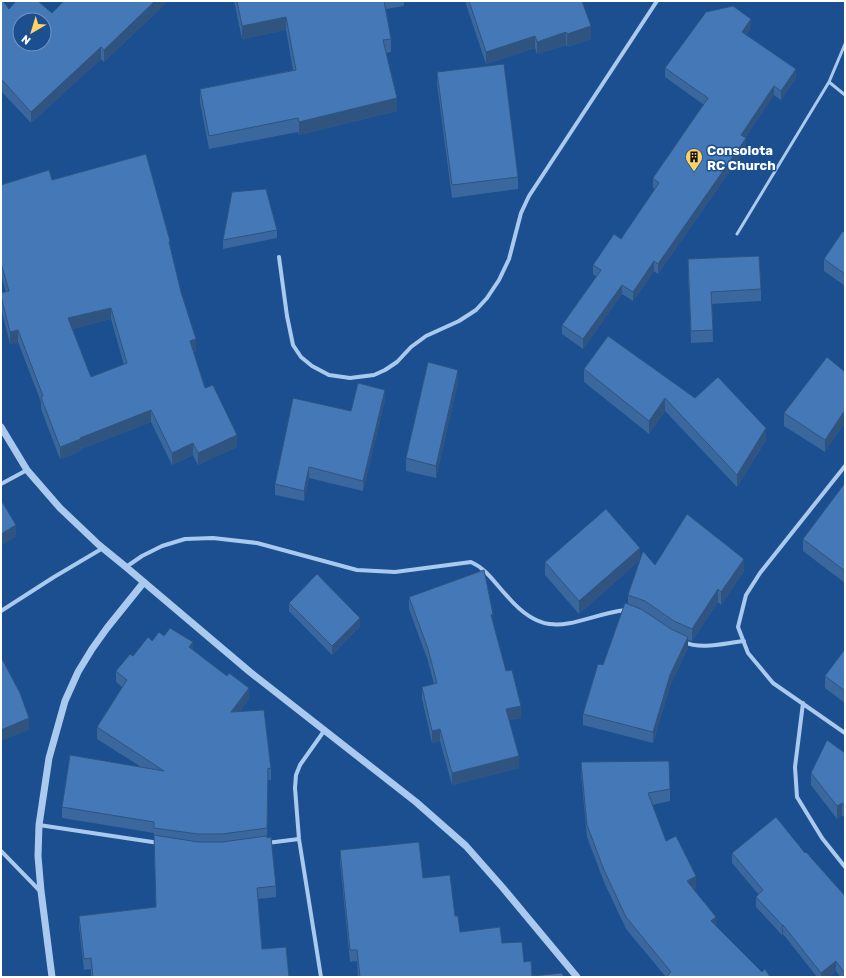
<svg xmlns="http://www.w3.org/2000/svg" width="846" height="978" font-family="Rubik,sans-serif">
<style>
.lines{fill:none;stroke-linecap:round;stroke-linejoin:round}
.service{stroke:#a9c9ee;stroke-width:3}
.minor{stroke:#a9c9ee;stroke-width:4}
.tertiary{stroke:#a9c9ee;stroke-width:7}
.wall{fill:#3a679d;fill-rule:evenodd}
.shaded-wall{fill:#305480}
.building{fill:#4478b7;stroke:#305480;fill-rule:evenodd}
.labels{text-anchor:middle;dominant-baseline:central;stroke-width:3;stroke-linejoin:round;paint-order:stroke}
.poi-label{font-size:13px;font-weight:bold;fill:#fff;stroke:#1b4f8f;text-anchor:start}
</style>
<rect width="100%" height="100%" fill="#1b4f8f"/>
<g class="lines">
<path class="service" d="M829,82L845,95
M737,234L829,82L845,44"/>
<path class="minor" d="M279,257L287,316L293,345L301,357L312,366L329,375L350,378L374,375L385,370L397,362L411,347L426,336L459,321L476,310L487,298L499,280L509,259L521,213L529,196L657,1
M845,466L760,573L746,595L738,627L748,653L773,683L845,733
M1,484L27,470
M126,567L142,556L162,546L185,539L213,538L257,543L357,570L395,572L471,562C487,569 496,585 508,597C550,646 576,616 626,610
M1,611L54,577L103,548
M684,642C701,650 725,643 744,641
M803,703L795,767L797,797L822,838L845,867
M39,825L159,843
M267,843L299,839
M1,851L40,891
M321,977L299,839L295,788L296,775L300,765L324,731"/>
<path class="tertiary" d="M1,427L27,470L60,508L99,545L126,567L250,672L416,802L466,846L503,888L577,977
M52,977L41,891L38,856L39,825L49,758L65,701L78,672L92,649L107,628L144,582"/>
</g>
<path class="wall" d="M1,1L9,9L52,13L166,1V3L104,62L101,59L31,123L1,91Z
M234,1H404V6L386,9L391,39V52L386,53L397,111L299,135L298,132L209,149L200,102V89L293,70L286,30L242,39Z
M465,1H582L591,39L567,47L566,45L537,54L535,48L486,64Z
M751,28L746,35L796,78L781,100L774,95L745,138L746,148L658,274L654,271L633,301L622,294L583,349L562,334V325L597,277L593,274V265L621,239L655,189L653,188V178L704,105L665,77V68Z
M437,72L518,177V189L452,198L437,84Z
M52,180L170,246L181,292L196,351L193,352L205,388L237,447L198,465L193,455L172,465L151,422L81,449V451L60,459L41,409V402L18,342L10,344L1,308V293L6,292L1,275V185ZM111,319L124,365L91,377L72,329Z
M277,230V238L223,249V240Z
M845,233V286L824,271V259Z
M688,259L761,289V301L712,304L713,342L691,343L688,271Z
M827,357L825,452L784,426V413Z
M584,369L695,398L766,440L737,487L665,411L649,434L584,382Z
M458,382L436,478L406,471V458Z
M385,400L363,491L309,478L304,501L275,495V484L351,411Z
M845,483V583L803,551V539Z
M640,559L655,565L744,571L721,605L718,602L692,641L688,640V648L670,686L653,743L583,725V714L628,604V595L640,560L579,614L545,575V562Z
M409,597L493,623L506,671L521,718L509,720L519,768L452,785L440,741L432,743L422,699V687L434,684L428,661L409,609Z
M289,603L360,626L332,655L289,611Z
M164,636L193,650L249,699L240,711L271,769V780H268L267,838L276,886V897L258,899L262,949L289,977H91V969L84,970L79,926V916L156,907L154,833L62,818V807L141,767L97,739V727L122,687L116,682V671L133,656L152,641Z
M845,649V703L825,688V676Z
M845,753V819L842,815L837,819L811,785V773Z
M581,762L670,789V801L652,805L666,841L696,888L693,889L716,926L762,972L770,977H666L626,929L604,882L587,837L581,773Z
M340,850L423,878L455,916L460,932L502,943L524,962L532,976L564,977H358L357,961L350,962L340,861Z
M732,853H805L845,896V977H840L836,971L828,977H817L783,934L782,935L756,907V897L759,895L732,863Z"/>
<path class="shaded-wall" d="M155,1H166V3L104,62V50Z
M286,17V30L242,39V26Z
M751,19V28L742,41V32Z
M591,26V39L567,47V34Z
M566,32V45L537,54V42Z
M535,36V48L486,64V52Z
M101,47V59L31,123V112Z
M796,69V78L781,100V91Z
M774,86V95L741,144V135Z
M397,98V111L299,135V122Z
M746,138V148L658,274V264Z
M654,261V271L633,301V292Z
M622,285V294L583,349V339Z
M111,308V319L68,330V318Z
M18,330V342L10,344V332Z
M196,339V351L190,353V341Z
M458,370V382L436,478V466Z
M385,390V400L363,491V481Z
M665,398V411L649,434V421Z
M151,410V422L81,449V451L60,459V447L80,438Z
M845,410V423L825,452V440Z
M766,428V440L737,487V475Z
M237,435V447L198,465V453Z
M193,443V455L172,465V453Z
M309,467V478L304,501V491Z
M16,525V537L1,546V534Z
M640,548V560L579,614V601Z
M744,559V571L721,605V592Z
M718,589V602L692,641V629Z
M493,614V626L491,615Z
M360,618V626L332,655V646Z
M688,637V648L670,686L653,743V732L670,675Z
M193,642V654L189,647Z
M249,688V699L231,723V712Z
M521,706V718L506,721V709Z
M29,718V730L1,741V730Z
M440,729V741L432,743V731Z
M519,756V768L452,785V773Z
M842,803V815L837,819V806Z
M696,876V888L687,893V881Z
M716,917V929L711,921Z
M782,925H783V934L782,935Z
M836,961V971L828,977H821V973Z"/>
<path class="building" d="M1,1H3L9,9L16,1H38L52,13L64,1H155L104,50L101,47L31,112L1,79ZM20,20H44V44H20Z
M237,1H384L391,39L383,40L397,98L299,122L298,118L209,136L200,89L296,70L286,17L242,26Z
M469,1H582L591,26L567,34L566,32L537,42L535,36L486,52Z
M733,6L751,19L742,32L796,69L781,91L774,86L741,135L746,138L658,264L654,261L633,292L622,285L583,339L562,325L601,270L593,265L614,234L621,239L659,183L653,178L708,98L665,68L706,12Z
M504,64L518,177L452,185L437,72Z
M146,154L170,241L169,242L181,292L196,339L190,341L205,388L213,385L237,435L198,453L193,443L172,453L151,410L80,438L81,439L60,447L41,397L43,396L18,330L10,332L1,296V293L9,291L1,263V185L49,170L52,180ZM111,308L127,363L91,377L68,318Z
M266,189L277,230L223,240L232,192Z
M843,231L845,233V274L824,259Z
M759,256L761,289L711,292L713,330L691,331L688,259Z
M608,336L695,398L718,377L766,428L737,475L665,398L649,421L584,369Z
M827,357L845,372V410L825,440L784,413Z
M428,362L458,370L436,466L406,458Z
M358,383L385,390L363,481L309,467L304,491L275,484L293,398L351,411Z
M845,483V571L803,539Z
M1,500L16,525L1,534Z
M606,509L640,548L579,601L545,562Z
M687,514L744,559L721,592L718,589L692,629L674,621L645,601L628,595L643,551L655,565Z
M484,570L493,614L491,615L506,671L512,670L521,706L506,709L519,756L452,773L440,729L432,731L422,687L437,683L428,649L409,597Z
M317,574L360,618L332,646L289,603Z
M625,603L641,609L671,629L688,637L670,675L653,732L583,714L598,664L603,665Z
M170,628L193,642L189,647L227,676L229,673L249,688L231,712L264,710L271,769L268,768L267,828L222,834H198L154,828V822L62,807L70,755L164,771L97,727L127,680L116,671L130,654L133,656L148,637L152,641L159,632L164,636Z
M845,649V691L825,676Z
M1,657L20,693L29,718L1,730Z
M827,740L845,753V807L842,803L837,806L811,773Z
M669,761L670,789L648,793L666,841L676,836L696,876L687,881L716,917L711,921L762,972L765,969L770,977H666L671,972L626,917L604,870L587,825L581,762Z
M776,817L805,853L806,852L845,896V974L836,961L821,973L783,925H782L756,897L763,890L732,853Z
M154,835L198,842H222L267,836V838L271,837L276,886L257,888L262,949L286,947L289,977H93L91,958L84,959L79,916L156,907Z
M419,842L423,878L450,875L455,916H458L460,932L500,927L502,943L522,942L524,962L531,961L532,976L562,973L564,977H360L357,950H350L340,850Z"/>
<defs>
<symbol id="building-pin" viewBox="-11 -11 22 30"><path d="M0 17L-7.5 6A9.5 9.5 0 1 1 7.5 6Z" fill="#ffd166" stroke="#1b4f8f"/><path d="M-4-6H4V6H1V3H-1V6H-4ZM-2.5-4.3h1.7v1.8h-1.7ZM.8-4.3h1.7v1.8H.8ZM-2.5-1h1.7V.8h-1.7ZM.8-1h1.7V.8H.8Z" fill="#111"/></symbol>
</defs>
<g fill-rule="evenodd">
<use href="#building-pin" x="684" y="147" width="20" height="27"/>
</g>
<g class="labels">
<g class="poi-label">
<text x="707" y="150">Consolota<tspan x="707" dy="15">RC Church</tspan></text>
</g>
</g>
<rect width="846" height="978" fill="none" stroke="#ffffff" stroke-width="4"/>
<g transform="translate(32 32) rotate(218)"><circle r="19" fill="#1b4f8f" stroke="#7695bc"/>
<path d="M0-3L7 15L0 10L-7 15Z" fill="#ffd166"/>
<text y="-6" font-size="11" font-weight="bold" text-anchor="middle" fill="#ffffff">N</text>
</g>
</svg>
